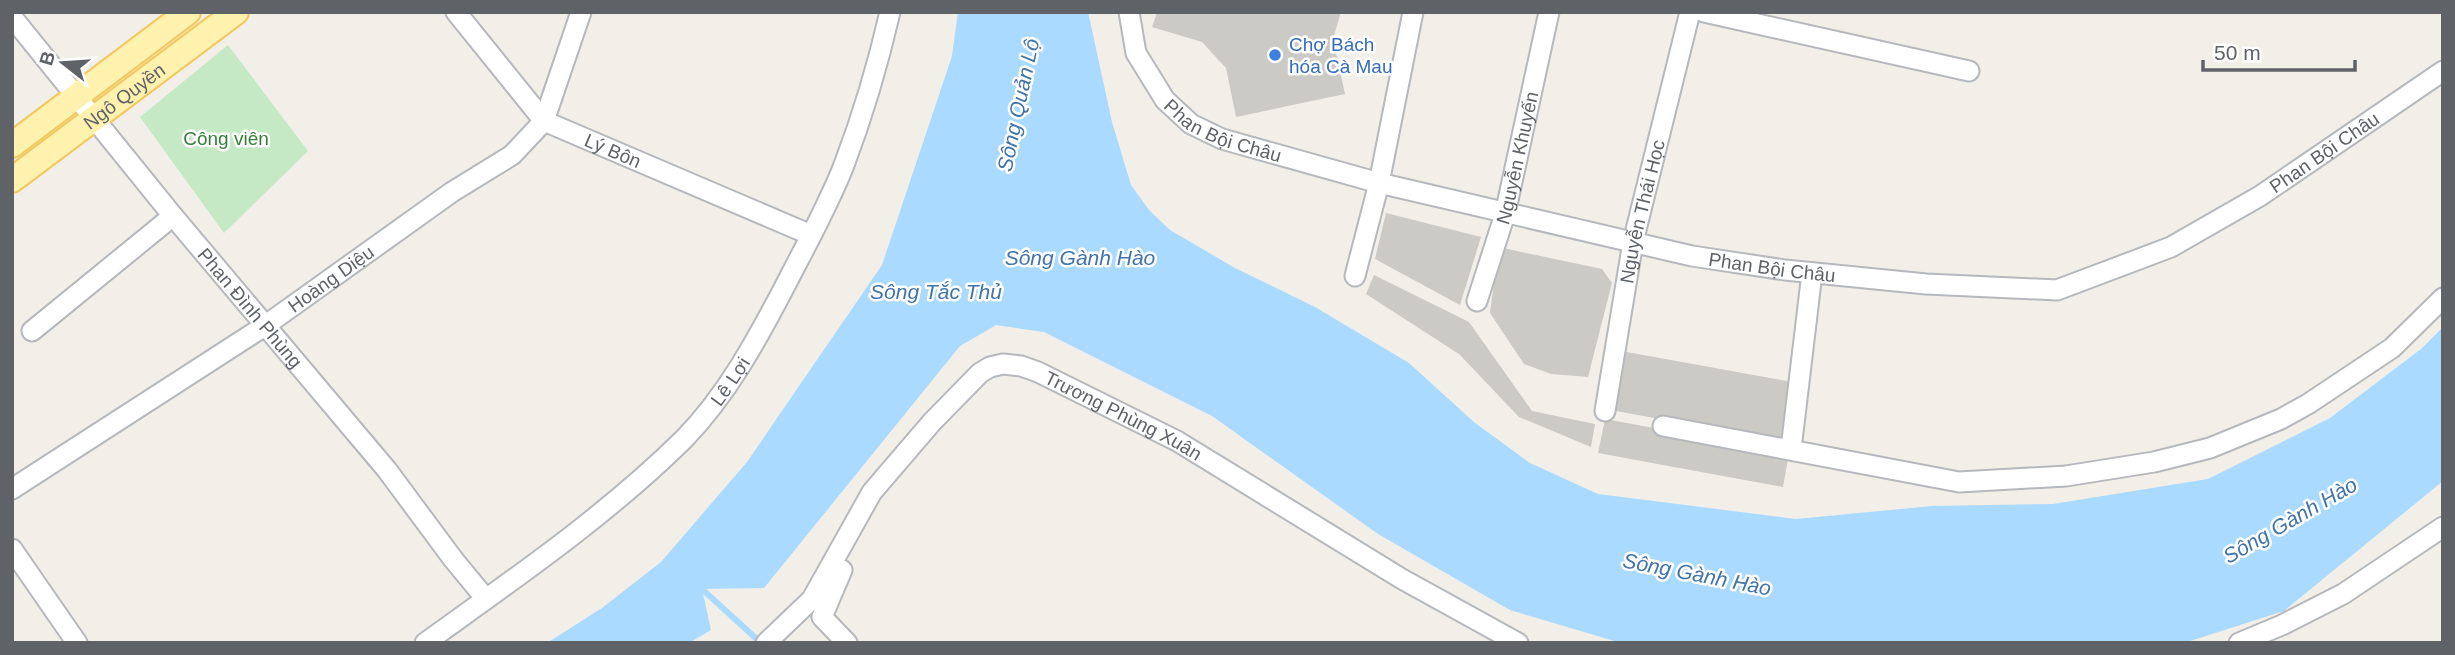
<svg xmlns="http://www.w3.org/2000/svg" width="2455" height="655" font-family="Helvetica,sans-serif">
<style>
.green{fill:#c5e8c5}
.water{fill:#aadaff}
.lines{fill:none;stroke-linecap:round;stroke-linejoin:round}
.stream{stroke:#aadaff;stroke-width:6}
.building{fill:#cccac5}
.minor-casing{stroke:#b5b8bc;stroke-width:23}
.major-casing{stroke:#f2c960;stroke-width:28}
.minor{stroke:#fff;stroke-width:19}
.major{stroke:#fff2af;stroke-width:24}
.shop-dot{fill:#3f7fe0;stroke:#fff;stroke-width:2.5}
.labels{text-anchor:middle;dominant-baseline:central;stroke-width:5;stroke-linejoin:round;paint-order:stroke}
.shop-label{font-size:19px;fill:#366cbe;stroke:#fff;text-anchor:start}
.street-label{font-size:19px;fill:#5f6368;stroke:#fff}
.park-label{font-size:19px;fill:#348238;stroke:#fff}
.water-label{font-size:21px;font-style:italic;fill:#4174aa;stroke:#fff}
</style>
<rect width="100%" height="100%" fill="#f1efe8"/>
<path class="green" d="M228,45L308,151L224,233L140,117Z"/>
<path class="water" d="M958,12H1088L1112,122L1131,185L1149,210L1170,230L1235,268L1315,307L1409,363L1475,423L1530,463L1598,494L1796,519L1932,506L2053,504L2208,479L2330,418L2421,349L2443,327V481L2284,611L2184,643H1621L1510,610L1378,534L1212,416L1044,332L996,325L960,346L764,588L702,589L711,630L689,643H547L602,608L661,562L747,462L882,265L952,56Z"/>
<g class="lines">
<path class="stream" d="M702,589L761,643"/>
</g>
<path class="building" d="M1157,12H1341L1333,39L1345,94L1236,117L1226,68L1202,42L1152,27Z
M1386,213L1481,237L1460,305L1375,259Z
M1503,248L1602,269L1612,283L1588,377L1551,374L1524,364L1490,313L1494,283Z
M1374,275L1469,322L1532,411L1595,424L1591,447L1519,417L1459,354L1366,294Z
M1621,351L1798,383L1787,442L1610,410Z
M1605,419L1789,453L1783,487L1598,453Z"/>
<g class="lines">
<defs>
<g id="minor">
<path id="s1" d="M456,12L544,121L811,235"/>
<path id="s2" d="M1129,12L1136,53L1165,100L1191,124L1222,139L1379,183L1692,256L1785,270L1926,284L2057,290L2171,247L2260,196L2443,71"/>
<path d="M1704,12L1969,71"/>
<path id="s3" d="M12,17L173,216L387,470L453,559L486,599"/>
<path d="M1355,276L1379,183L1413,12"/>
<path id="s4" d="M1477,301L1505,214L1549,12"/>
<path d="M32,331L173,216"/>
<path id="s5" d="M1605,411L1633,242L1690,12"/>
<path d="M1663,426L1959,482L2066,476L2154,462L2210,448L2281,419L2308,404L2392,348L2443,298"/>
<path d="M1791,449L1812,273"/>
<path id="s6" d="M12,489L266,325L452,192L512,155L544,121L581,12"/>
<path d="M12,549L77,643"/>
<path d="M842,570L822,617L847,643"/>
<path id="s7" d="M425,643C514,579 606,516 684,439C727,395 758,338 786,284C806,245 828,206 844,165C863,115 878,64 890,12"/>
<path id="s8" d="M766,643L812,599L872,492L932,422L980,373L990,367L1003,364L1021,366L1038,372L1177,441L1402,579L1518,643"/>
<path d="M2239,643L2282,625L2343,594L2443,527"/>
</g>
<g id="major">
<path d="M12,145L188,12"/>
<path id="s9" d="M12,180L236,12"/>
</g>
</defs>
<use href="#minor" class="minor-casing"/>
<use href="#major" class="major-casing"/>
<use href="#minor" class="minor"/>
<use href="#major" class="major"/>
</g>
<circle class="shop-dot" cx="1275" cy="55" r="7"/>
<g class="labels">
<g class="shop-label">
<text x="1289" y="44">Chợ Bách<tspan x="1289" dy="22">hóa Cà Mau</tspan></text>
</g>
<g class="street-label">
<text stroke="none"><textPath href="#s9" startOffset="140">Ngô Quyền</textPath></text>
<text stroke="none"><textPath href="#s2" startOffset="164">Phan Bội Châu</textPath></text>
<text stroke="none"><textPath href="#s1" startOffset="215">Lý Bôn</textPath></text>
<text stroke="none"><textPath href="#s2" startOffset="1320">Phan Bội Châu</textPath></text>
<text stroke="none"><textPath href="#s4" startOffset="149">Nguyễn Khuyến</textPath></text>
<text stroke="none"><textPath href="#s5" startOffset="203">Nguyễn Thái Học</textPath></text>
<text stroke="none"><textPath href="#s2" startOffset="732">Phan Bội Châu</textPath></text>
<text stroke="none"><textPath href="#s6" startOffset="382">Hoàng Diệu</textPath></text>
<text stroke="none"><textPath href="#s3" startOffset="376">Phan Đình Phùng</textPath></text>
<text stroke="none"><textPath href="#s7" startOffset="404">Lê Lợi</textPath></text>
<text stroke="none"><textPath href="#s8" startOffset="504">Trương Phùng Xuân</textPath></text>
</g>
<g class="park-label">
<text x="226" y="138">Công viên</text>
</g>
<g class="water-label">
<text transform="translate(1018 105) rotate(-78)">Sông Quản Lộ</text>
<text x="1080" y="257">Sông Gành Hào</text>
<text x="936" y="291">Sông Tắc Thủ</text>
<text transform="translate(2290 520) rotate(-30)">Sông Gành Hào</text>
<text transform="translate(1697 574) rotate(11)">Sông Gành Hào</text>
</g>
</g>
<rect width="2455" height="655" fill="none" stroke="#5f6368" stroke-width="28"/>
<g transform="translate(63 63) rotate(287)" stroke="#ffffff" stroke-width="5" paint-order="stroke">
<path d="M0-5L12 26L0 18L-12 26Z" fill="#5f6368"/>
<text y="-10" font-size="19" font-weight="bold" text-anchor="middle" fill="#5f6368">B</text>
</g>
<path d="M2203 60v10h152v-10" fill="none" stroke="#5f6368" stroke-width="3.5"/>
<text x="2214" y="60" font-size="21" fill="#5f6368" stroke="#ffffff" stroke-width="5" paint-order="stroke">50 m</text>
</svg>
